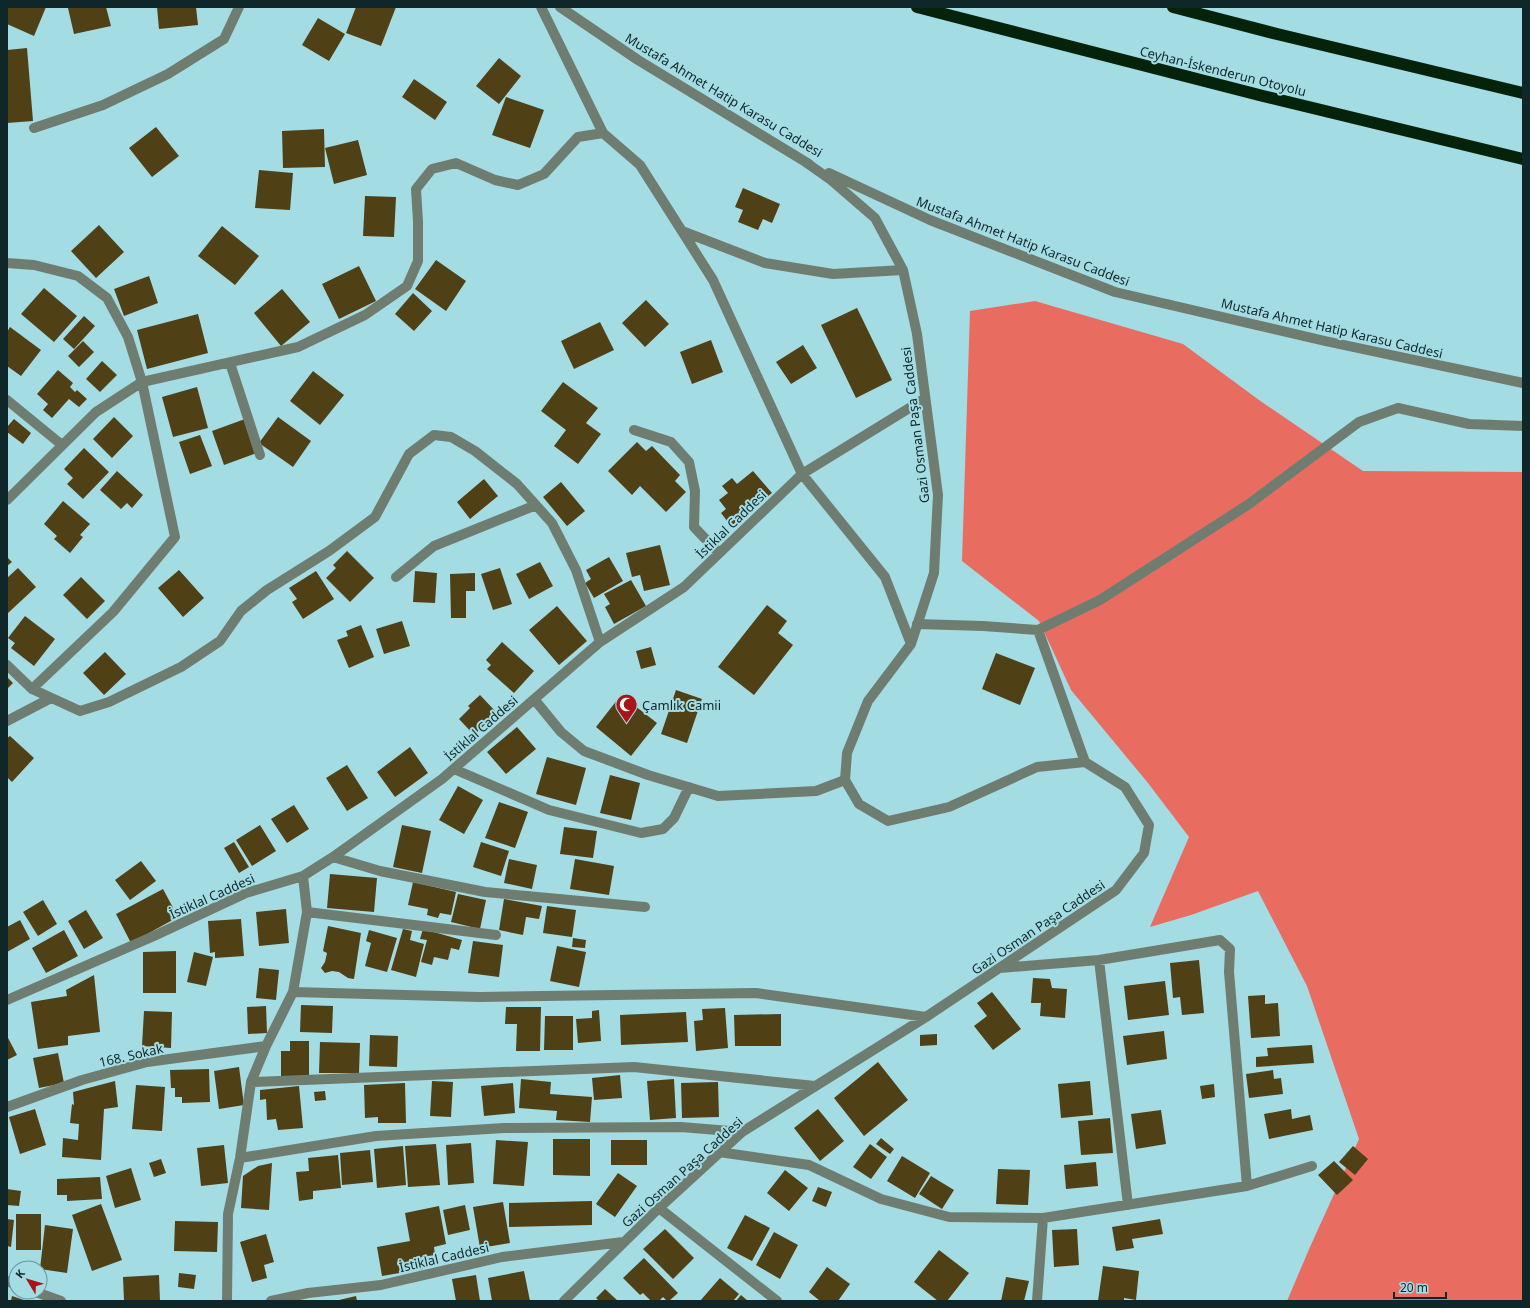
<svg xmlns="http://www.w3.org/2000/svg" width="1530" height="1308" font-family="'Noto Sans',sans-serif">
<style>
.forest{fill:#e96c61}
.building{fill:#504015}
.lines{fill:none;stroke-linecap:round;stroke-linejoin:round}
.minor{stroke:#6f7d70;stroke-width:10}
.highway{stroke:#05230a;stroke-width:12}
.labels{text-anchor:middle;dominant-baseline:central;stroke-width:4;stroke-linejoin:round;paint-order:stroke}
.street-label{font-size:13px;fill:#10272a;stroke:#a4dce4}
.poi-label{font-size:13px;fill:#10272a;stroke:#a4dce4;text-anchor:start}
</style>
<rect width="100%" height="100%" fill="#a4dce4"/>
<path class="forest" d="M1035,301L1183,344L1259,400L1363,471L1523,472V1301H1287L1310,1247L1359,1139L1307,986L1258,891L1191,915L1150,927L1189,837L1148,783L1071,690L1039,621L962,561L970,311Z"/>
<path class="building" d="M7,7H46L34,36L7,24Z
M72,7H106L111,26L74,34L68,8Z
M157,7H196L198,25L159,29Z
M356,7H396L381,46L346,33Z
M318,18L345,34L329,61L302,45Z
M27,48L33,121L7,123V50Z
M499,58L521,76L499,104L476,86Z
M414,79L447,102L435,120L402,97Z
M506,97L544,110L530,148L492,135Z
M156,127L179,156L152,177L129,148Z
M324,129L325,167L283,168L282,131Z
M358,140L367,175L334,184L325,148Z
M259,170L293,173L290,210L255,208Z
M743,188L780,204L772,223L763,219L758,230L738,222L743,210L735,207Z
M365,196L396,197L394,237L363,236Z
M99,225L124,252L96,278L71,251Z
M222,226L259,256L235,285L198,256Z
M436,260L466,281L446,311L415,289Z
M359,266L376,301L339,319L322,284Z
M149,276L158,303L124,316L114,289Z
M44,288L77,316L54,342L21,314Z
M282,289L310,322L281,346L254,313Z
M413,293L432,311L414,331L395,314Z
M646,300L669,324L645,347L622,323Z
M857,308L892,380L856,398L821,325Z
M198,314L208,353L147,369L137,330Z
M84,316L95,326L74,349L63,339Z
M600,322L614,350L574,369L561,341Z
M10,327L41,350L21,376L7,366V332Z
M711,340L723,372L692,384L680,352Z
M83,341L94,352L79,367L68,356Z
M803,345L817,368L791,384L776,362Z
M102,361L117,375L100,392L86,379Z
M58,370L73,383L70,387L75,392L77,390L87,399L79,407L69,399L52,418L43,410L48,404L37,394Z
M313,371L344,395L320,425L290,401Z
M563,382L598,408L586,423L601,434L578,464L554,446L566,430L541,411Z
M197,387L208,428L173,437L162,397Z
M114,417L133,436L112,458L93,439Z
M278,417L311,441L293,467L259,443Z
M14,419L31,433L23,444L7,432V427Z
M245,419L257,453L224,465L212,431Z
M200,435L212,466L190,474L179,442Z
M637,442L646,451L652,446L680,475L675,481L686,492L666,512L640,486L632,495L608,471Z
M84,448L109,472L83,499L67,484L73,478L64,469Z
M117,471L143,495L132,508L127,503L121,509L100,490Z
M753,471L772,493L731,526L721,513L726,509L719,500L728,493L722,486L732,478L737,484Z
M484,479L498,496L470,519L457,502Z
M561,482L585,511L567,526L543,497Z
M63,501L90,524L80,535L83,537L70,553L54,539L57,536L44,524Z
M660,545L670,585L644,591L640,575L632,577L626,553Z
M347,551L374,578L350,602L326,578L336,568L333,565Z
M7,557L12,562L7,566Z
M609,557L623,581L594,598L585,583L591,579L586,570Z
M540,562L553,586L529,599L516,574Z
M18,568L36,587L8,613L7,578Z
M500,568L512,604L493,610L481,574Z
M179,570L204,598L183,617L158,588Z
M316,571L334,599L303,619L292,602L297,599L289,588Z
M415,571L437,573L435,603L413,602Z
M475,573V591H466V618H451L450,574Z
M81,577L105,601L87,619L63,595Z
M631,580L646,606L614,624L605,607L610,604L604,594Z
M767,605L787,621L778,633L793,645L754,695L718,667Z
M557,606L587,641L559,665L529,630Z
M25,616L55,639L34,666L11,648L15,643L8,638Z
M402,621L410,646L384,654L376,629Z
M361,625L374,657L349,668L337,640L348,636L346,631Z
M502,642L534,671L514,693L487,669L491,665L486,660Z
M651,647L656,665L641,669L636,651Z
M105,652L126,674L104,695L83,673Z
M996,653L1035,668L1020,705L982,689Z
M7,677L13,683L7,689Z
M676,690L702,699L687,743L661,734Z
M480,695L497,713L474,735L459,719L470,708L468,706Z
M621,695L657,723L631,756L596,727Z
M517,727L536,749L506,774L487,752Z
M10,736L34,758L12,782L7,777V738Z
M410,747L428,773L395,797L377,772Z
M547,757L586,768L576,805L536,794Z
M347,765L368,798L347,811L326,778Z
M610,775L640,783L631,820L600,813Z
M458,786L483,800L464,834L439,820Z
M499,802L528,812L515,848L485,838Z
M294,805L309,829L287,843L271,819Z
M260,825L276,851L252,866L236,840Z
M402,825L431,831L422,873L393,867Z
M564,827L597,831L593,858L560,854Z
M234,842L249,867L239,873L224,848Z
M481,842L509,851L501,876L473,867Z
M509,859L537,865L532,889L504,883Z
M575,859L614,866L609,895L570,889Z
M141,861L156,881L130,900L115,880Z
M330,874L377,878L374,912L327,908Z
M413,882L456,892L451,915L440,913L438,918L427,915L428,909L408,905Z
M163,889L178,917L131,943L116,914Z
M458,894L486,900L480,929L451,922Z
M504,899L542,906L539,919L526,917L523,935L499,930Z
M43,900L57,924L38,936L23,912Z
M547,906L576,910L572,937L543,933Z
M286,909L289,943L259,946L256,912Z
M86,910L103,938L84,949L68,921Z
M241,919L244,956L215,958V952L210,953L208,921Z
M20,920L30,939L7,952V927Z
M328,926L361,933L354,979L348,978L339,972L332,971L325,973L321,968L325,962L327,953L323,951Z
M403,929L412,931L410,940L424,944L416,977L391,970Z
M423,929L462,940L459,950L451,948L448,960L434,957L432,965L421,962L427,940L420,939Z
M64,930L78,956L46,973L32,948Z
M369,930L397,938L387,972L365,966L371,943L366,941Z
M573,938L586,940L585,948L572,947Z
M473,941L503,945L499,977L468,973Z
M557,946L586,952L579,987L550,981Z
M176,951V993H143V952Z
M194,952L213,957L206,986L187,982Z
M1199,960L1204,1013L1182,1015L1180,997L1173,998L1170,963Z
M259,968L279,970L276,1000L256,998Z
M94,975L100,1032L68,1036V1045L38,1049L31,1002L67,996L66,990Z
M1033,978L1050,979L1052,988L1067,989L1065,1018L1040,1016L1041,1003H1031Z
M1165,981L1169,1015L1128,1020L1124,986Z
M992,992L1021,1029L993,1050L974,1026L987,1016L977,1003Z
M1265,995V1004L1278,1003L1280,1036L1251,1038L1248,996Z
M301,1005L333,1006L332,1033L300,1032Z
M266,1006L267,1033L248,1034L247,1007Z
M506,1007H541L540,1051H516L517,1024H505Z
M725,1008L728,1048L696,1051L694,1021L703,1020L702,1009Z
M599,1010L601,1041L578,1043L576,1019L592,1018V1011Z
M144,1011L172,1012L171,1048L142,1046Z
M686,1012L688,1042L621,1045L620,1015Z
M781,1014V1046H735L734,1015Z
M545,1016H573V1050H544Z
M1164,1031L1167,1059L1127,1065L1123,1036Z
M937,1034V1045L920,1046V1035Z
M370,1035L398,1036L397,1067L369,1066Z
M7,1036L17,1055L7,1060Z
M290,1041H309V1077L281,1076V1051H290Z
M320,1042L360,1043L359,1073H319Z
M1312,1045L1314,1063L1256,1067V1057L1268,1056L1267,1048Z
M58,1053L64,1083L39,1088L33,1058Z
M878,1062L908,1100L864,1136L834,1098Z
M239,1067L244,1105L219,1109L214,1071Z
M209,1069L210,1102L182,1103V1097H175V1088H171L170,1070Z
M1273,1070L1274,1079L1281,1078L1283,1094L1249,1098L1246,1074Z
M620,1075L622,1098L594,1100L592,1078Z
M521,1079L551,1082L550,1094L592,1097L590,1122L556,1120L557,1111L519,1108Z
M674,1079L676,1118L650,1120L647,1081Z
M115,1081L118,1107L104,1109L101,1160L62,1157L63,1138L78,1140L79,1124L70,1123L72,1104L74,1105L73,1092Z
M432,1081L453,1082L451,1117L430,1116Z
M1090,1081L1093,1115L1061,1118L1058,1084Z
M718,1082L719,1117L682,1118L681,1083Z
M405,1083L406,1123H378V1117L365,1118L364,1085Z
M513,1083L515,1113L484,1116L481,1086Z
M1214,1084L1215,1097L1202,1099L1200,1086Z
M136,1085L165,1087L162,1131L132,1129Z
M299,1086L303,1128L278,1130L276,1119L267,1120L266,1099L260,1100V1090Z
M325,1091L326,1100L315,1101L314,1092Z
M35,1109L46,1145L20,1154L9,1117Z
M818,1109L844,1141L820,1161L794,1128Z
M1291,1109L1292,1119L1310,1115L1313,1130L1269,1139L1264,1114Z
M1161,1110L1166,1144L1136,1149L1131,1114Z
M1110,1118L1113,1153L1081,1155L1078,1121Z
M881,1138L894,1149L890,1154L876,1144Z
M553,1139H590V1176L553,1175Z
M496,1140L528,1142L524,1186L493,1184Z
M611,1140H647V1165H611Z
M471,1143L474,1183L448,1185L446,1145Z
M436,1144L440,1185L408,1187L405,1146Z
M870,1144L887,1157L871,1179L853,1167Z
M224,1145L228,1183L201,1186L197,1148Z
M403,1146L406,1185L377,1188L374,1149Z
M1353,1146L1368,1159L1355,1175L1339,1162Z
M370,1150L373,1182L342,1185L340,1153Z
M338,1155L341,1188L313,1191V1199L299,1201L296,1172L309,1171L308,1158Z
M902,1156L930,1173L915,1198L887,1181Z
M161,1159L166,1173L154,1177L149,1163Z
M1334,1161L1353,1180L1337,1195L1318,1175Z
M1096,1162L1098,1186L1066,1189L1064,1165Z
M272,1163L269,1210L241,1208L243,1176L258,1166Z
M131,1168L141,1200L115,1208L106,1176Z
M998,1169L1030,1170L1028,1205L996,1204Z
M785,1170L808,1188L789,1211L767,1193Z
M618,1173L637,1186L615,1217L596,1204Z
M931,1176L954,1190L942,1209L919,1194Z
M100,1177L102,1199L67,1201V1195H57V1179Z
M818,1187L832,1192L826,1207L812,1201Z
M7,1189L21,1191L19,1206L7,1205Z
M592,1201V1225L509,1227V1203Z
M503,1202L510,1243L480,1248L473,1207Z
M101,1204L122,1260L92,1271L72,1215Z
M465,1205L470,1230L448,1235L443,1210Z
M439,1206L446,1244L434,1247L435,1255L421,1257L423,1269L382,1276L377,1247L410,1241L405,1213Z
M16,1214H41V1250H16Z
M745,1215L770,1228L752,1261L727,1248Z
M7,1219L14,1220L11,1247L7,1246Z
M1160,1219L1163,1234L1132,1239L1134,1248L1116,1251L1112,1227Z
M175,1221L218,1222L217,1252L174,1251Z
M45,1225L73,1229L67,1273L40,1269Z
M665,1229L694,1258L673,1279L643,1249Z
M1077,1229L1079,1265L1054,1267L1052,1230Z
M774,1232L798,1245L780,1279L756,1265Z
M266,1234L274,1262L264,1265L267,1278L252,1282L240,1242Z
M939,1250L969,1273L947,1301H938L914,1282Z
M644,1258L678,1293L669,1301H667L663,1297L659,1301H651L643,1293L640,1295L623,1278Z
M1103,1266L1139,1271L1136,1300L1124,1298V1301H1098Z
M827,1267L850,1284L838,1301H820L809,1292Z
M524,1271L530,1301H492L488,1278Z
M179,1273L196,1275L194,1289L178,1287Z
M159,1275L160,1301H124L123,1277Z
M476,1275L480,1301H456L452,1279Z
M1006,1277L1029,1281L1024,1301H1001Z
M720,1278L739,1294L733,1301H700Z
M605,1289L618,1301H599L596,1298Z
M741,1295L748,1301H736Z
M12,1296L27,1301H11Z
M356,1296L357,1301H339V1300Z"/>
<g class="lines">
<path class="minor" d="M541,7L603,133
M560,7L638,60L809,164
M34,128L103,105L168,74L224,39L239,7
M829,173L930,220L1115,292L1325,341L1523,383
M682,231L765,263L833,274L903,270
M7,263L34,265L78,276L107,298L128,337L142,382L175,537L113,612L32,689
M230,363L260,455
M7,400L62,445
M634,430L671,442L689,462L695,491L694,527L719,553
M7,500L96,412L142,382L298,347L365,315L407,286L418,261V222L416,189L432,169L456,163L495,180L518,185L544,174L578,137L603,133L640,165L713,280L802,474L885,577L911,644
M396,577L434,546L536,505
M917,624L983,626L1038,630L1100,600L1249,504L1359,422L1398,408L1469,424L1523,426
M1038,630L1085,762
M7,665L32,689L80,711L109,702L181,667L220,641L241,611L267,590L329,551L375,517L409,454L434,435L451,437L475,451L517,484L552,523L576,570L600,642
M534,699L561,732L584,751L648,775L718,796L816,791L845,780
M7,721L51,698
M454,769L549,810L641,833L663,829L674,818L689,787
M333,857L380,871L485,892L645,907
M307,912L496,935
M1099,960L1128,1205
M1000,968L1099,960L1220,940L1230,949L1229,972L1247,1186
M293,992L480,997L756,993L926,1017
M7,1000L154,936L246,893L303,876L333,857L442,779L600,642L684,587L802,474L924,399
M251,1082L634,1067L815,1086
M7,1107L82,1080L147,1062L266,1046
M719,1152L809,1165L881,1199L949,1217L1043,1218L1247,1186L1312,1166
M240,1158L376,1136L504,1128L681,1127L742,1132
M659,1208L777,1301
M7,1281L16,1285
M36,1292L61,1301
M227,1301L228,1214L240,1158L251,1082L266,1046L293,992L307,912L303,876
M271,1301L308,1293L381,1285L502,1257L623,1242
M564,1301L659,1208L742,1132L926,1017L1116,890L1144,853L1149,825L1125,787L1085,762L1037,767L949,807L888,821L859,804L845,780L847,753L868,701L911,644L934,573L938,495L917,334L903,270L875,218L831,180L804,161
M1037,1301L1043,1218"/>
<path class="highway" d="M917,7L1263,96L1523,159
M1173,7L1277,34L1523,93"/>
</g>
<defs>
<symbol id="mosque-pin" viewBox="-11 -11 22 30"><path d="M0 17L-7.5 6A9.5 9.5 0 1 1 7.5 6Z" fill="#a81418" stroke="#a4dce4"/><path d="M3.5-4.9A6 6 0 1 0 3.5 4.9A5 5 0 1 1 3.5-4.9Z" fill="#fff"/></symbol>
</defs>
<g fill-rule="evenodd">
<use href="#mosque-pin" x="614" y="692" width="25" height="34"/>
</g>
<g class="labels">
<g class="street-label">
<text transform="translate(1223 71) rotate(14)">Ceyhan-İskenderun Otoyolu</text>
<text transform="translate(724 95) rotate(31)">Mustafa Ahmet Hatip Karasu Caddesi</text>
<text transform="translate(1023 241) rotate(21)">Mustafa Ahmet Hatip Karasu Caddesi</text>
<text transform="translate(1332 328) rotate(13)">Mustafa Ahmet Hatip Karasu Caddesi</text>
<text transform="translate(915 425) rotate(-97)">Gazi Osman Paşa Caddesi</text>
<text transform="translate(731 524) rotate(-44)">İstiklal Caddesi</text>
<text transform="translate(481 728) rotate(-41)">İstiklal Caddesi</text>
<text transform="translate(212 896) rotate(-24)">İstiklal Caddesi</text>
<text transform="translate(1038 927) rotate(-34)">Gazi Osman Paşa Caddesi</text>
<text transform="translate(131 1055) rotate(-13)">168. Sokak</text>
<text transform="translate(682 1172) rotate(-42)">Gazi Osman Paşa Caddesi</text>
<text transform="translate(444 1257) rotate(-13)">İstiklal Caddesi</text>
</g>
<g class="poi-label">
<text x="642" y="705">Çamlık Camii</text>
</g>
</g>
<rect width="1530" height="1308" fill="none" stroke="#10272a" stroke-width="16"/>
<g transform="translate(28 1280) rotate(308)"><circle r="19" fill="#a4dce4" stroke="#69949a"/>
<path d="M0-3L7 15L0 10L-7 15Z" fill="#a81418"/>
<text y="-6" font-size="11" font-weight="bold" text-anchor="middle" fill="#10272a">K</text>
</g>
<path d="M1394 1292v6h52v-6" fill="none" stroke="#10272a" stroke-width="2"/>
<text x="1400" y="1292" font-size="12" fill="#10272a" stroke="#a4dce4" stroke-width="3" paint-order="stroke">20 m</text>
</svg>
